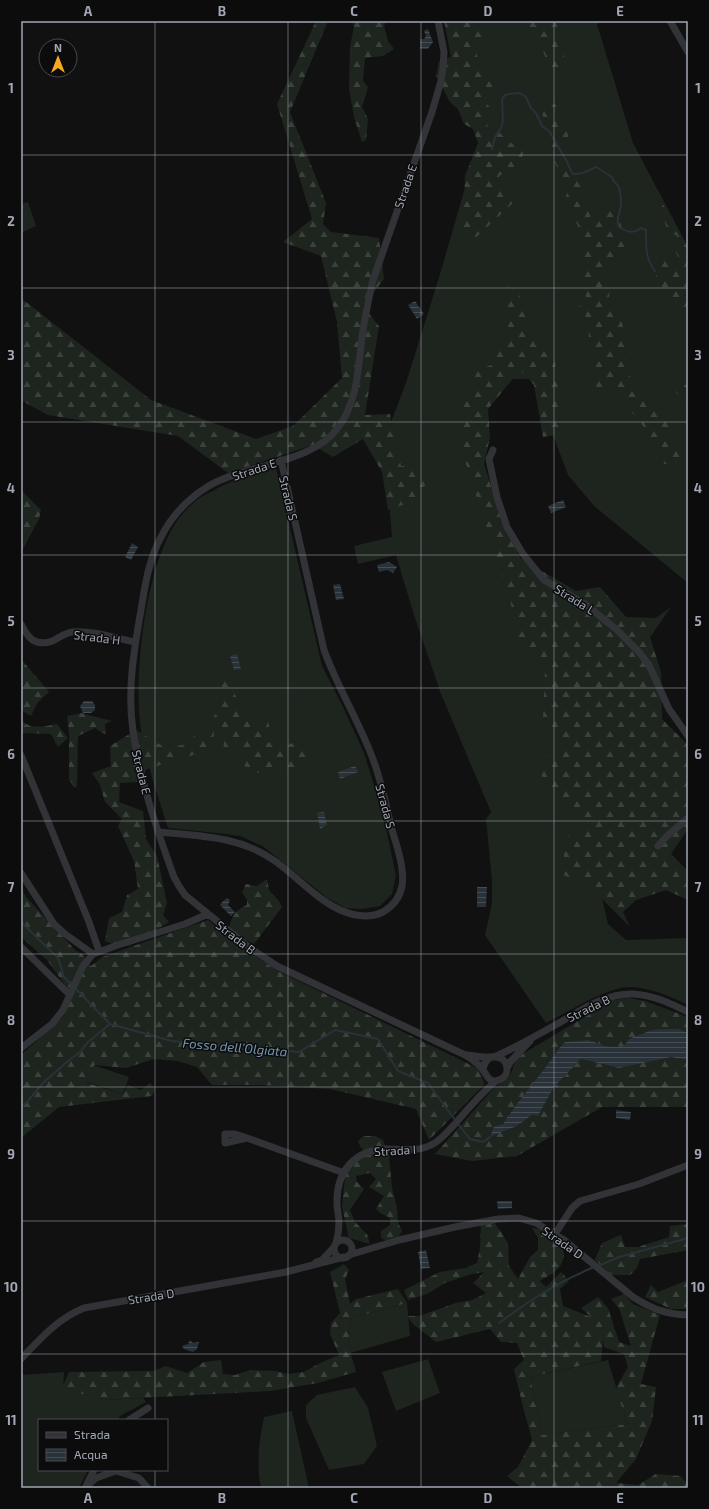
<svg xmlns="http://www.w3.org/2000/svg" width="709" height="1509" font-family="'Exo 2',sans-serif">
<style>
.grass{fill:#1d251e}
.forest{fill:url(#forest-firs);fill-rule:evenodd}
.water{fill:url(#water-rules)}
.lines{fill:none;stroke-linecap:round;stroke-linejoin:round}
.stream{stroke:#293238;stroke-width:2}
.minor{stroke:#323337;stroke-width:7}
.grid{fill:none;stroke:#a1a7b4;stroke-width:1;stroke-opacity:0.55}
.labels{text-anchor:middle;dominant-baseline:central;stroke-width:3;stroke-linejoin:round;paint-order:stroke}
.street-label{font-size:12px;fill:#a1a7b4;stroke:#0c0c0d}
.water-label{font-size:13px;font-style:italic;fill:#7697b1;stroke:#0c0c0d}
.neatline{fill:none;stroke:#a1a7b4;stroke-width:1.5}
.grid-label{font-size:13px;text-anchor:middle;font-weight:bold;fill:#a1a7b4}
</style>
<defs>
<pattern id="forest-firs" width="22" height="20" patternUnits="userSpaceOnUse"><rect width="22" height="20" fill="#1d251e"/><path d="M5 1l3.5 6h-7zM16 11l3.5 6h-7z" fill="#3b423c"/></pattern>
<pattern id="water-rules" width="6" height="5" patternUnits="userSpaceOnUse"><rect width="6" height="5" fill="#293238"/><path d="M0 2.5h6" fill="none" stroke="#454d52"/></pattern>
</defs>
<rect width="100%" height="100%" fill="#111112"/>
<path class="grass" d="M444,21H603L597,24L633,143L688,247V583L594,506L568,475L552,432L544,379H486L475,453L548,662L608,924L626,940L688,938V1005C671,996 639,983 620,988C594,995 570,1011 546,1023L485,935L492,903V880L486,819L491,812L441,694L413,612L396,555L358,564L354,546L392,537L384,440L406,383L440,274L478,143Z
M28,202L36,226L21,233V204Z
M276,468L322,666L343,707L364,753L384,818L396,876L392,894L380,906L362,909L345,908L326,897L264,847L240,836L226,834L168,828C158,796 146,764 141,731C133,676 145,571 175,524C180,516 190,505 198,499C201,496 207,494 211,492C232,480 252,474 276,468Z
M93,1065L129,1077L123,1094L87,1082Z
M407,1303L410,1336L350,1353L348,1344L351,1318Z
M428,1359L440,1393L396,1411L382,1372Z
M608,1360L627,1424L542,1435L530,1377Z
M64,1372L63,1388L103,1400L143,1398L146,1402L120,1416L117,1420H39V1470H88L79,1488H21V1375Z
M355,1387L368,1408L377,1446L364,1464L329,1470L306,1418V1405L317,1395Z
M292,1411L309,1488H261C256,1465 259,1440 264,1417Z"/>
<path class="forest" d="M316,21H328L290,112L326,203L323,224L331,232L379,238L384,279L363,306L379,326L365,415L390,414L401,466H414L427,474L422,498L388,510L382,472L363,439L333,457L313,445L228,473L178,436L48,415L22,401L21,451V298L151,400L256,439L293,426L342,378L337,322L321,256L283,242L312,219L277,104Z
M352,21H386L384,26L388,41L394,49L383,56L365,58L363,80L368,87L362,107L368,119L366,140L362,142L354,117L349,89L350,47L354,26Z
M444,21H476L488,31L475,45L478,60L492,77L498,89L494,96L479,89C481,100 492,108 498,118L488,121L487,128H494L511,143L523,151L522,165L499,176L501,190L513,203L470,243L463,229L465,176L478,143L473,129L464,124L458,109L450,102L436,76L439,61L451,57Z
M523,21H555C562,36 569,66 560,81L549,66L542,49L522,24Z
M549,97L561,112V122L569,134L563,153L565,164L577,173L581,178C581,195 588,208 593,224L600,221L607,206C612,208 615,209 617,214C622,222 627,248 623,257C619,263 610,269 605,275L610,289L609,297L611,306L622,323L624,332L634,349C624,362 623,364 631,378L629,387L641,391L666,416L673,427V439L688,449V462L685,459L676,464H662L647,431L613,389L602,391L592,383L595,365L593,351L589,341L588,318L576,311L586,296L580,266L586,242L575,220L569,211L565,200L567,193V181L562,175L548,151L551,141L545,131L542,110Z
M661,201L688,248V273L675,251L680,243L676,235H669L664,220L652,207Z
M666,260L678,267L688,287V314L660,293L654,266Z
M504,285L516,289L523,301L530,333L554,352L563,434L543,437L534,385L520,370L488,409L490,437L484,464L495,499L520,558L576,591L600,587L626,617L656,618L671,607L650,637L661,672L662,719L688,745V829L671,854L688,871V900L666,890L636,900L623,912L630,927L586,883L563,875L565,839L585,824L563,805L539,772L550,749H561L543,719L545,671L517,637L510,599L462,452V406L478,370L496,363L498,338L508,344L512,330L500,318L509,315Z
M677,377L688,387V405L670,386Z
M21,490L41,510L39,519L21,552Z
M21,659L49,692L38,702L31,716L21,710Z
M221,677L236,696L237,711L255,719L267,715L271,735L265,741L258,742L300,744L313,752L309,766L285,772L257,773L243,765L238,747L224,748L222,729L214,732L213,749L205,762L196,754L147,769L137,782L120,783L119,802L143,811L146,839L157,856L167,903L163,915L169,922L129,946L113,944L105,941L109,918L122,912L127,895L138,889L134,861L118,826L122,819L105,802L100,785L92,773L111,766L110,746L136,730L164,747L182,745L206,728L221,706L213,680Z
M81,713L112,721L105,724L106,734L102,733L95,728L78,736L77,786L75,788L69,780V733L67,716Z
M21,718C27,731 46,726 57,724L68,738L58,747L51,734L22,733L21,732Z
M267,879L269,890L279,901L282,907L254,944L229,930C231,917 235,910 247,905V900L242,892L246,884L257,886Z
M21,888L26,897L76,951L82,954L91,966L102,957L208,920L239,946L278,971L477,1068L485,1084L429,1140L416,1109L330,1089L260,1085H212L197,1067L178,1061L154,1059L126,1068L94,1065L87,1083L123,1094L128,1085L141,1090L150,1083L155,1089L152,1096L59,1107L21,1138V1055L63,1017L73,996L47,960L21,937Z
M629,998L645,1001L688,1017V1033L678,1029H663L629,1039L623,1047L605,1046L589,1040L556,1052L545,1069L510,1113L503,1124L492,1134L490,1137L517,1126L532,1115L538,1116L554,1087L581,1059L619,1068L671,1056L688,1060V1107H602L517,1156L472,1161L435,1154L495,1087C510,1079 512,1074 516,1058L613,1000Z
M363,1136H375L383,1140L389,1155L392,1188L397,1208L398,1223L402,1231L398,1237L389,1242L381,1238V1231L390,1225V1218L380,1213L376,1209L384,1196L369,1187L376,1179L370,1173L356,1176L357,1182L364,1189L350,1210L355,1222L367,1234L370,1244L349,1238L342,1207L345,1177L347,1172L363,1151L358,1142Z
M492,1220L502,1233L508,1244L509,1266L518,1279L530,1257L538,1250V1238L532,1228C550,1229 573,1246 560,1266C557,1272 546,1277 540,1281L546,1287L561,1272L569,1281L560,1289L563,1306L591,1317L581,1308L598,1297L608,1308L619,1342L631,1346L619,1308L611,1299L624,1294L633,1304L660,1315L641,1384L656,1387L652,1421L636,1459L616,1483L638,1485L656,1474L680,1476L688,1484V1488H522L507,1476L518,1467L532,1440L523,1407L514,1369L524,1360L517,1343L501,1342L490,1329L436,1342L413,1324L407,1316H419L456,1303L472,1300L486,1293L473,1283L484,1272L468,1275L445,1283L427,1294L408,1300L404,1290L440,1272L466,1268L477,1263L480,1248L481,1222ZM603,1339L604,1347L624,1354L628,1367L616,1388L627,1424L542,1435L530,1377L601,1361Z
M688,1224V1250L640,1259L637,1268L630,1275H612L595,1260L602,1243L621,1235L625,1247H638L669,1237L670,1226Z
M344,1264L349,1270L345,1279L350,1304L356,1299L398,1289L407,1303L351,1318L348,1344L356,1372L318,1383L270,1391L103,1400L62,1388L69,1372L153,1371L166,1366L187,1373L204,1362L221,1360L223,1374L235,1375L250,1370L276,1371L287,1374L304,1372L320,1363L339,1355L330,1334L331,1323L340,1313L330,1272Z
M688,1280V1309H671L645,1297L651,1285L658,1292Z"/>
<path class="water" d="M428,29L433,42L428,49H420V39H424L426,36L424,31Z
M415,301L424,314L417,319L408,305Z
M563,500L566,507L551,513L548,506Z
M132,543L138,547L131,560L125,557Z
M389,562L397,567L393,573L387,570L379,572L377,565Z
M340,584L344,599L336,600L333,585Z
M237,654L241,669L234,670L230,656Z
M84,701H92L95,705V710L91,713H83L80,706Z
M355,766L358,772L340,779L338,772Z
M324,812L327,825L320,829L317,813Z
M477,887H487L486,907H477Z
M227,898L230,900L228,905L235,912L231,916L220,905L224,900H225Z
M663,1029H679L688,1033V1060L671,1057L619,1068L581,1059L554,1087L538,1116L532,1115L517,1126L490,1137L494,1127L503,1124C514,1106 529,1089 542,1072C550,1062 556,1051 565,1042L589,1040L605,1046L623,1047L629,1039L652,1030Z
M616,1110L631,1112L630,1120L616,1118Z
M497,1201H512V1208L498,1209Z
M426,1250L430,1268L421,1269L418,1252Z
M190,1340L193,1343L199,1342L197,1349L193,1352L184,1349L182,1346L188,1344Z"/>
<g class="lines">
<path class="stream" d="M492,149L495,137L501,128L503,121L502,100L504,96L508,94L519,93L526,97L531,108L536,113L542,126L549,131L552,136L566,160L571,171L573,174H576L583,173L596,167L612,177C613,182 616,183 619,187C620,191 621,199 621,203C621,213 615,218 619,227C627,232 633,234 641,228L646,230C646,245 645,258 655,271
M21,922L58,958L64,977L72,985
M75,988L110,1024L172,1041L299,1052L335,1030L378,1039L398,1071L428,1083L455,1120
M21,1106L27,1102L43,1083L68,1061L80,1052L88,1042L110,1024
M458,1124L470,1139L483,1142L490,1137
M598,1266L619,1257L688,1238
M499,1323C530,1300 558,1282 594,1267"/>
<path class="minor" d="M438,21L444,52L443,68L441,81L432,112L373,280C369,296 366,313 363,330C358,364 359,401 337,429C311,464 244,464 207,487C188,499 171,517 161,537C149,559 145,585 141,610C134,650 127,690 133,731C140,781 157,830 174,877L179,886L185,895L250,948L277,966L463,1054C467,1056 471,1058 474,1061C477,1063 481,1067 483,1070C487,1076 490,1084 499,1080C511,1076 509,1059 497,1057C489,1055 484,1062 483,1070
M670,21L688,52
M493,450L489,459L497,497L507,527L523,554L544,580L585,604L616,629L639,652L649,665L669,709L688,736
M21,624C25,631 29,640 37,642C54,646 59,634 72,632C92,630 115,638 135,642
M21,755L89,922L99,951
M159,832C200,836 240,836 275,861C296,876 315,898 340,910C354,916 369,919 383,912C393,906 400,897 402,886C405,870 397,846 392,830C386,805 381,778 371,754C357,718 337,686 324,650L281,460
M658,846L667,836L688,818
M21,873L54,924L65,934L93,954
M21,947L70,995
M21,1048L52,1024L63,1010L83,966L93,954L118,945L185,924L208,914
M467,1055L483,1057H494C515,1048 536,1036 557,1024C580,1011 605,993 633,994C653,995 670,1003 688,1012
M507,1068L511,1061L530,1041
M247,1138L225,1143V1134H235L247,1138L344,1173
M555,1234L572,1208L580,1201L639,1184L688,1165
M334 1249a9 9 0 1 1 18 0a9 9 0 1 1-18 0Z
M336,1243C338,1236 339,1229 339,1222C339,1216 337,1210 337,1204C336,1172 354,1150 386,1149C400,1149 418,1152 431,1145C440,1141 447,1132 454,1125C467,1110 480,1094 496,1081
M349,1255L399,1240L455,1227L498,1219L519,1218L536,1223L564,1240L633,1297C652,1309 665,1314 688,1315
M316,1262L322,1260L334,1247
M21,1359C40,1339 57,1319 84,1308L286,1272L344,1257
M129,1420L148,1408
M86,1486L94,1470
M85,1488L96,1478L116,1471L139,1478L148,1488"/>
</g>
<path class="grid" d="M155,21V1420M288,21V1488M421,21V1488M554,21V1488M21,155H688M21,288H688M21,422H688M21,555H688M21,688H688M21,821H688M21,954H688M21,1087H688M21,1221H688M21,1354H688M155,1470V1488"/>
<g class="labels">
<g class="street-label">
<text transform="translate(405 186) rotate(-71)">Strada E</text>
<text transform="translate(254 469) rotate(-18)">Strada E</text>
<text transform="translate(289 498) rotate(77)">Strada S</text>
<text transform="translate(575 599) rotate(32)">Strada L</text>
<text transform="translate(97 637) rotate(7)">Strada H</text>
<text transform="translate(142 772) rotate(76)">Strada E</text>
<text transform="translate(386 806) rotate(75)">Strada S</text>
<text transform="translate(236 937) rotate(38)">Strada B</text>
<text transform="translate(588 1008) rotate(-26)">Strada B</text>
<text transform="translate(395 1150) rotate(-3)">Strada I</text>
<text transform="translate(563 1242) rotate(35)">Strada D</text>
<text transform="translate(151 1296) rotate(-9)">Strada D</text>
</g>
<g class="water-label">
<text transform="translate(235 1047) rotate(5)">Fosso dell’Olgiata</text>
</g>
</g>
<rect width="709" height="1509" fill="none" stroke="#0c0c0d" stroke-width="44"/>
<rect x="38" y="1419" width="130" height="52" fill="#0c0c0d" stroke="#484a50"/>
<rect x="46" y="1432" width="20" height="6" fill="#323337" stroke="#484a50"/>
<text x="74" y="1439" font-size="12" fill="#a1a7b4">Strada</text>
<rect x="46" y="1449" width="20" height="12" fill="url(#water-rules)" stroke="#484a50"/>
<text x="74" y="1459" font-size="12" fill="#a1a7b4">Acqua</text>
<g transform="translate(58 58)"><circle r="19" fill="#0c0c0d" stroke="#484a50"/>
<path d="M0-3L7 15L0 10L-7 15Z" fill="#f9aa22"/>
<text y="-6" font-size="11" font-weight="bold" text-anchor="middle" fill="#a1a7b4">N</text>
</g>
<rect x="22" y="22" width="665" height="1465" class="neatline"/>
<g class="grid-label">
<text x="88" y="16">A</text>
<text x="222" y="16">B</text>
<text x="354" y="16">C</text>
<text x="488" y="16">D</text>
<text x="620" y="16">E</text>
<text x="11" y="93">1</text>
<text x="698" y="93">1</text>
<text x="11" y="226">2</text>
<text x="698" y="226">2</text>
<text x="11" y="360">3</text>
<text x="698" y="360">3</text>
<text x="11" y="493">4</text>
<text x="698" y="493">4</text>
<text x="11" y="626">5</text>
<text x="698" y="626">5</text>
<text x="11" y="759">6</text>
<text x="698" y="759">6</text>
<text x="11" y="892">7</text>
<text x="698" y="892">7</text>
<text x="11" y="1025">8</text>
<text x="698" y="1025">8</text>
<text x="11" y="1159">9</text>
<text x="698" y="1159">9</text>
<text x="11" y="1292">10</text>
<text x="698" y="1292">10</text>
<text x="11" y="1425">11</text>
<text x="698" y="1425">11</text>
<text x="88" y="1503">A</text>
<text x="222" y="1503">B</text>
<text x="354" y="1503">C</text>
<text x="488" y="1503">D</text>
<text x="620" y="1503">E</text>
</g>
</svg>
